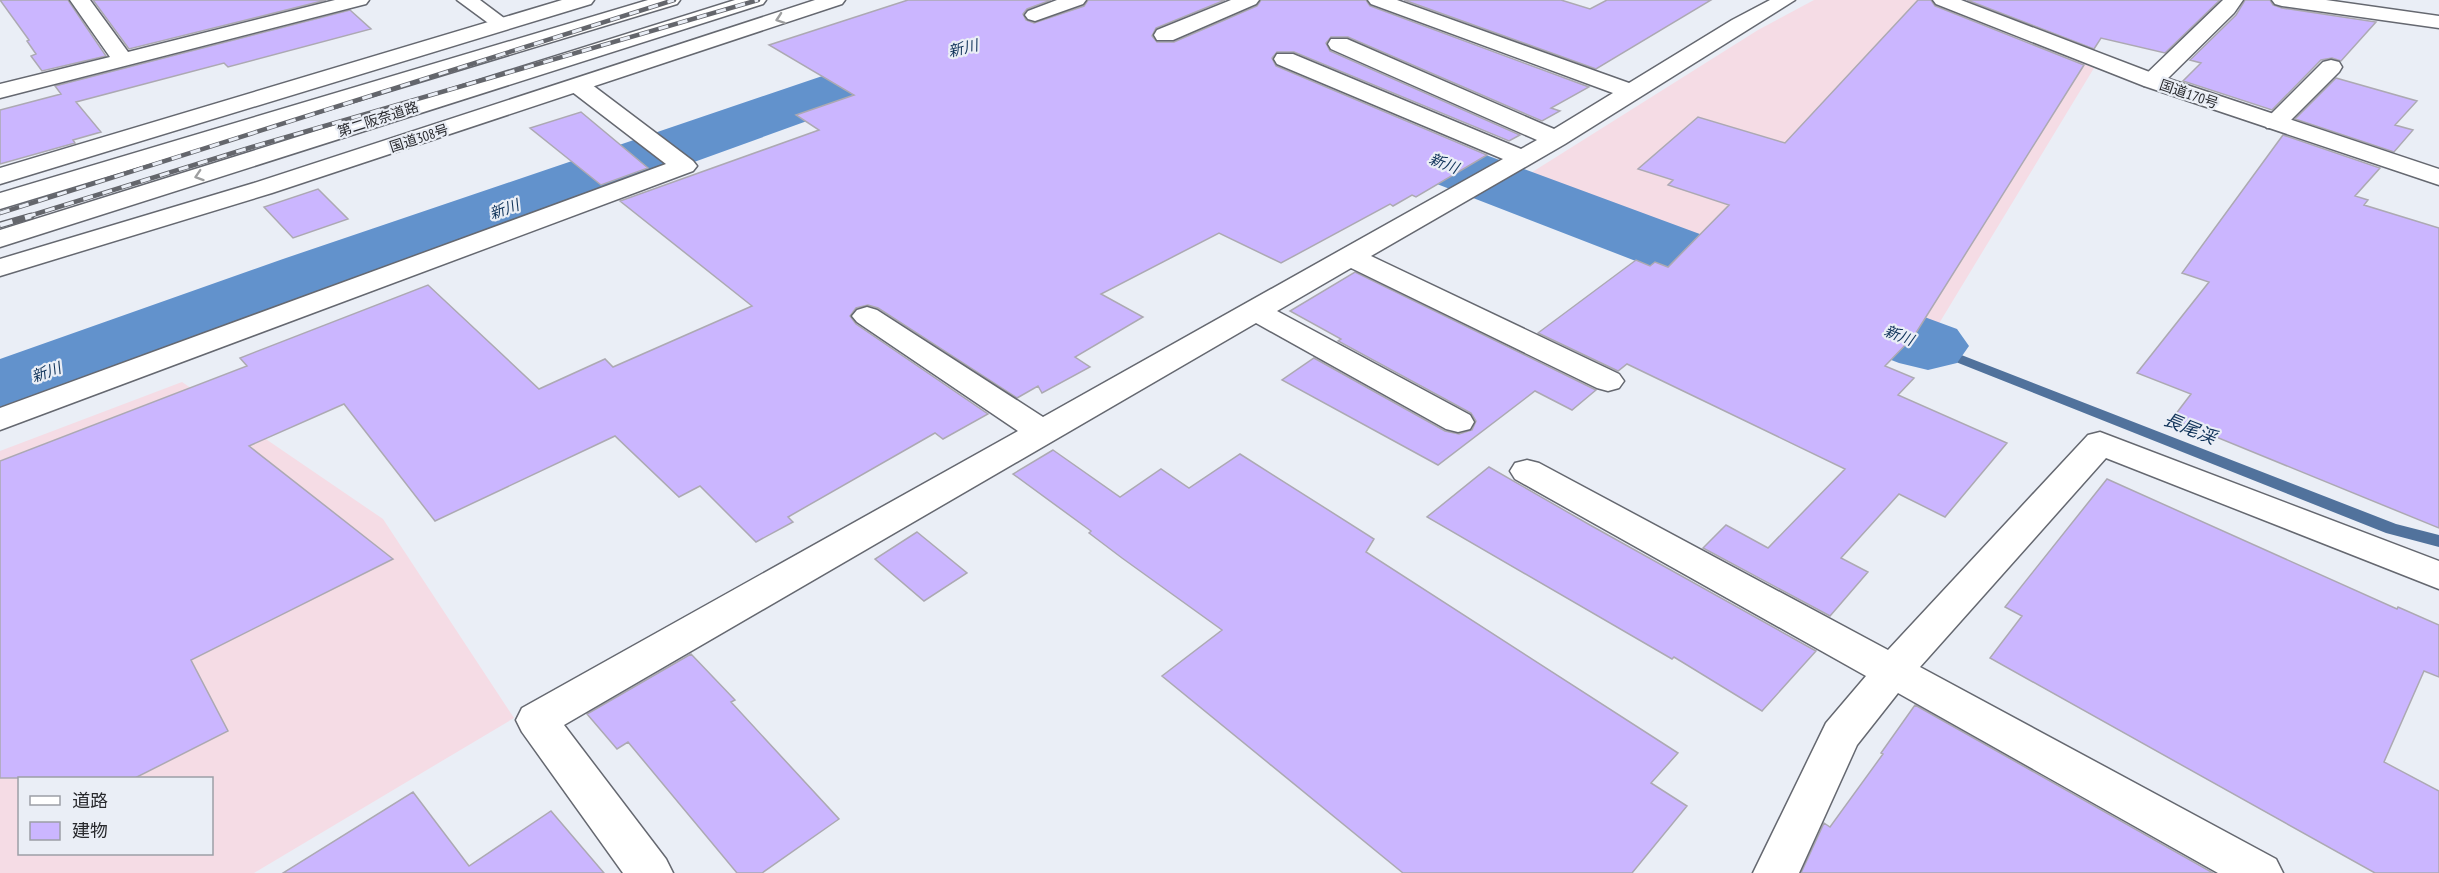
<svg xmlns="http://www.w3.org/2000/svg" width="2439" height="873" font-family="'PT Sans Narrow','Noto Sans JP',sans-serif">
<style>
.commercial{fill:#f5dce5;fill-rule:evenodd}
.lines{fill:none;stroke-linecap:round;stroke-linejoin:round}
.stream{fill:#51729c;fill-rule:evenodd}
.river{fill:#6292cc;fill-rule:evenodd}
.building{fill:#cbb6ff;stroke:#aca9b2;stroke-width:1.5}
.minor-casing{stroke:#656870;stroke-width:3}
.highway-casing{stroke:#656870;stroke-width:3}
.minor{fill:#fff;fill-rule:evenodd}
.highway{fill:#fff;fill-rule:evenodd}
.rail-far1-casing{stroke:#64666c;stroke-width:4.5}
.rail-casing{stroke:#64666c;stroke-width:7}
.rail-far1{stroke:#eaeef6;stroke-width:3;stroke-dasharray:10;stroke-linecap:butt}
.rail{stroke:#eaeef6;stroke-width:4.5;stroke-dasharray:13;stroke-linecap:butt}
.oneway{stroke:#9e9fa0}
.labels{text-anchor:middle;dominant-baseline:central;stroke-width:4.5;stroke-linejoin:round;paint-order:stroke}
.far-street-label{font-size:14px;fill:#28292d;stroke:#eaeef6}
.far-water-label{font-size:15px;font-style:italic;fill:#11345a;stroke:#eaeef6}
.water-label{font-size:18px;font-style:italic;fill:#11345a;stroke:#eaeef6}
</style>
<rect width="100%" height="100%" fill="#eaeef6"/>
<path class="commercial" d="M1814,0H1919L2094,68L1929,340L1523,178L1758,30Z
M182,382L383,519L514,718L254,873H0V451ZM20,778H212V854H20Z"/>
<g class="lines">
<path class="stream" d="M1928,342L2396,524L2439,535V547L2386,533L1923,349L1921,346L1923,343Z"/>
<path class="river" d="M955,31L976,36L984,48L976,60L337,291L30,406L0,414V359L283,259Z
M1349,108L1372,113L1957,329L1969,346L1957,363L1928,370L1899,363L1326,141L1317,127L1326,113Z"/>
</g>
<path class="building" d="M0,0H68L106,56L42,71L31,56L36,54L27,41L29,40Z
M93,0H326L129,49Z
M908,0H1051L1027,9L1023,14L1026,20L1034,23L1084,6L1088,0H1225L1156,28L1152,36L1157,42H1174L1257,6L1261,0H1366L1370,6L1589,87L1551,108L1560,111L1542,121L1348,37H1331L1326,43L1330,51L1520,135L1509,141L1294,52H1277L1272,58L1276,66L1487,155L1416,197L1412,195L1393,206L1390,204L1281,263L1219,233L1101,294L1143,317L1075,357L1090,367L1042,393L1038,386L1017,398L878,308L868,305L856,308L850,316L856,324L988,414L943,439L935,433L788,517L793,522L756,542L700,486L679,497L615,436L435,521L344,404L249,446L393,559L191,660L228,731L135,778H0V461L247,366L240,358L428,285L539,389L605,359L613,367L752,306L620,201L819,130L796,115L854,95L769,45Z
M1404,0H1561L1590,9L1607,0H1711L1596,69Z
M1918,0H1931L1935,6L2084,65L1914,336L1885,366L1914,378L1898,395L2007,443L1945,517L1899,494L1841,558L1868,572L1830,616L1703,548L1726,525L1768,548L1845,469L1627,364L1618,371L1538,333L1636,260L1650,266L1655,262L1668,267L1729,205L1668,185L1673,180L1638,169L1698,117L1785,143Z
M1967,0H2220L2165,53L2101,38L2094,49Z
M2245,0H2270L2273,5L2282,8L2376,22L2341,61L2332,58L2321,60L2272,110L2183,81L2201,63L2190,60L2236,15Z
M350,10L371,29L228,67L224,63L76,102L101,132L73,140L75,143L0,164V110L61,94L55,86Z
M2336,78L2417,101L2395,125L2413,130L2394,152L2295,119Z
M581,112L648,168L601,185L530,128Z
M2283,135L2380,168L2355,196L2368,200L2364,205L2439,228V528L2172,419L2191,394L2137,373L2209,282L2182,273Z
M318,189L348,219L293,238L264,207Z
M1355,272L1596,390L1572,410L1535,391L1438,465L1282,380L1314,358L1445,431L1459,434L1472,430L1476,421L1471,413L1338,341L1341,339L1290,311Z
M1053,450L1120,497L1161,469L1189,488L1240,454L1374,539L1366,552L1678,753L1651,783L1687,806L1632,873H1403L1162,676L1222,630L1122,558L1089,533L1091,531L1013,474Z
M1489,467L1590,525L1816,651L1762,711L1674,657L1672,659L1427,517Z
M2107,479L2397,609L2398,607L2439,625V677L2424,671L2384,762L2439,791V873H2375L1990,658L2022,616L2005,607Z
M917,532L967,573L924,601L875,559Z
M691,654L735,700L731,702L839,819L762,873H737L628,742L617,749L587,714Z
M1915,705L2213,873H1801L1824,823L1830,827L1883,754L1881,753Z
M413,792L469,866L551,811L604,873H283Z"/>
<g class="lines">
<defs>
<path id="minor" d="M70,0H90L128,52L335,0H369L366,4L0,98V84L110,57Z
M457,0H480L512,24L509,28H495Z
M1057,0H1086L1083,4L1035,21L1028,19L1025,15L1028,11Z
M1231,0H1259L1256,4L1173,40H1157L1154,35L1157,30Z
M1368,0H1397L1629,83L1732,20L1770,0H1795L1565,144L1371,256L1619,374L1624,381L1619,388L1608,391L1597,388L1351,268L1277,311L1470,415L1474,422L1470,429L1458,432L1446,429L1256,323L564,725L666,859L673,873H623L522,732L516,720L522,708L1018,431L857,322L852,316L857,310L867,307L877,310L1043,417L1503,159L1277,64L1274,59L1277,54H1293L1521,149L1537,140L1331,49L1328,44L1331,39H1347L1554,129L1613,93L1371,4Z
M2223,0H2243L2234,13L2160,86H2144L2141,81L2144,76Z
M2272,0H2326L2439,16V28L2282,6L2275,4Z
M2331,60L2339,62L2342,67L2339,72L2283,128H2267L2263,123L2267,118L2323,62Z
M579,79L587,81L693,161L697,166L693,171L0,430V408L666,164L571,91L568,86L571,81Z
M2100,432L2439,561V589L2106,458L1920,667L2276,859L2283,873H2218L1898,693L1857,745L1799,873H1753L1826,723L1866,676L1515,479L1510,471L1515,463L1527,460L1539,463L1888,650L2088,435Z"/>
<path id="highway" d="M562,0H594L591,4L0,184V168Z
M648,0H680L677,4L0,209V193Z
M735,0H766L763,4L0,247V230Z
M815,0H845L842,4L272,193L0,276V259L254,183Z
M1933,0H1961L2160,76L2439,169V185L2144,86L1936,4Z"/>
</defs>
<use href="#minor" class="minor-casing"/>
<use href="#highway" class="highway-casing"/>
<use href="#minor" class="minor"/>
<use href="#highway" class="highway"/>
<defs>
<path id="rail-far1" d="M0,213L674,0
M26,217L252,147L758,0"/>
<path id="rail" d="M0,225L31,216"/>
</defs>
<use href="#rail-far1" class="rail-far1-casing"/>
<use href="#rail" class="rail-casing"/>
<use href="#rail-far1" class="rail-far1"/>
<use href="#rail" class="rail"/>
</g>
<defs><path id="oneway-chevron" d="M-2-3.5L2.5 0L-2 3.5" fill="none" stroke-width="1.6" stroke-linecap="round" stroke-linejoin="round" transform="scale(1.5)"/></defs>
<g class="oneway">
<use href="#oneway-chevron" transform="translate(780 19) rotate(161)"/>
<use href="#oneway-chevron" transform="translate(199 176) rotate(162)"/>
</g>
<g class="labels">
<g class="far-street-label">
<text transform="translate(2189 94) rotate(19)">国道170号</text>
<text transform="translate(378 119) rotate(-18)">第二阪奈道路</text>
<text transform="translate(419 138) rotate(-18)">国道308号</text>
</g>
<g class="far-water-label">
<text transform="translate(963 48) rotate(-13)">新川</text>
<text transform="translate(1444 163) rotate(21)">新川</text>
<text transform="translate(504 209) rotate(-20)">新川</text>
<text transform="translate(1899 335) rotate(21)">新川</text>
<text transform="translate(46 372) rotate(-20)">新川</text>
</g>
<g class="water-label">
<text transform="translate(2190 428) rotate(22)">長尾渓</text>
</g>
</g>
<rect x="18" y="777" width="195" height="78" fill="#eaeef6" stroke="#9c9fa6" stroke-width="1.5"/>
<rect x="30" y="796" width="30" height="9" fill="#ffffff" stroke="#9c9fa6" stroke-width="1.5"/>
<text x="72" y="807" font-size="18" fill="#28292d">道路</text>
<rect x="30" y="822" width="30" height="18" fill="#cbb6ff" stroke="#9c9fa6" stroke-width="1.5"/>
<text x="72" y="837" font-size="18" fill="#28292d">建物</text>
</svg>
